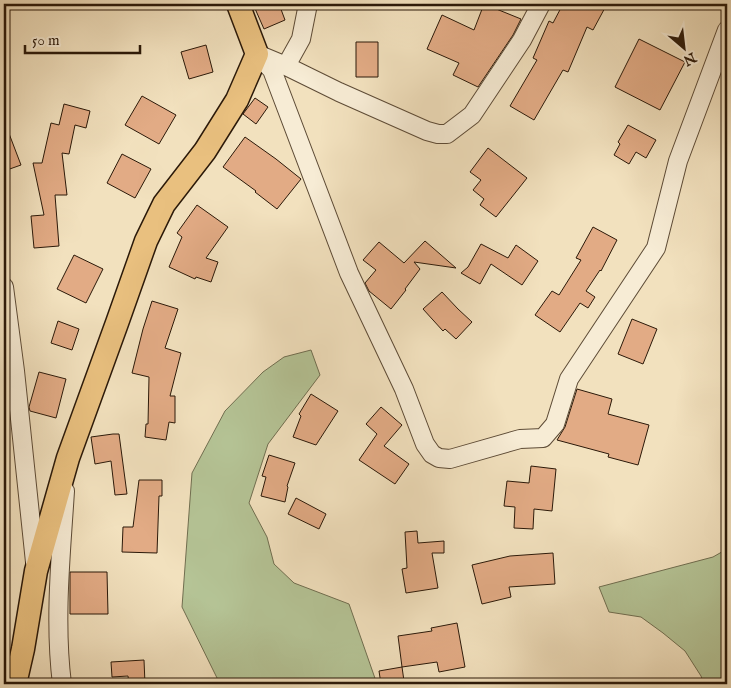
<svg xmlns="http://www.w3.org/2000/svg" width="731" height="688" font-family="'IM FELL English',serif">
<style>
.green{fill:#b5c496;stroke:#706e50}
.building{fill:#e2ab85;stroke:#2b1909}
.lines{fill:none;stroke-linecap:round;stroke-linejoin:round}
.minor-casing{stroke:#5d4b36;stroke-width:20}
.major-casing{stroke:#2b1909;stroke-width:25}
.minor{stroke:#f7ecd5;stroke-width:18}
.major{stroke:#e9c07f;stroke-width:22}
</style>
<rect width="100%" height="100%" fill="#f2e1be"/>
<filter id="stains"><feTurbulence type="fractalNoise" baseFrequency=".004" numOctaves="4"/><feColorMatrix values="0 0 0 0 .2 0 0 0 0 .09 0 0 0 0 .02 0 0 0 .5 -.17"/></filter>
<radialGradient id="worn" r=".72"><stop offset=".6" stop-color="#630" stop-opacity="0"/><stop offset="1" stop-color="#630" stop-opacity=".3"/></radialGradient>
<path class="green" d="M311,350L320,375L268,444L249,503L267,537L274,564L294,583L349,604L377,684H220L182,607L192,473L225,411L263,372L284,357Z
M727,549V684H704L701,676L685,651L663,633L641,617L609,612L599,587L713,557Z"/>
<path class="building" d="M253,4H279L285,20L264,29Z
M484,4L521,19L513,35L478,87L453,75L459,63L427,49L442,15L474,30Z
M563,4H607L593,30L587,27L568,72L563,70L534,120L510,106L537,60L533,58L549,21L553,23Z
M639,39L685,62L660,110L615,87Z
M356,42H378V77H356Z
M206,45L213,72L189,79L181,52Z
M142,96L176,115L159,144L125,125Z
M255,98L268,107L256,124L243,114Z
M64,104L90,111L86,128L75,125L69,154L62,153L67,195H55L59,246L34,248L31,216L44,215L33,163H42L51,123L59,125Z
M4,123H5L21,165L4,171Z
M628,125L656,140L646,158L636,152L629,164L614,155L620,144L618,142Z
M245,137L276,159L301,179L277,209L255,192L256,191L223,167Z
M488,148L527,178L496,217L480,205L484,199L473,190L481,180L470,172Z
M122,154L151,169L135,198L107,183Z
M197,205L228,227L206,258L218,262L211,282L196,277L195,279L169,267L182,237L177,233Z
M593,227L617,240L601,271L600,270L586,291L595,297L588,308L580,303L560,332L535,315L552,291L559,295L581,260L576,258Z
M425,241L456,268L414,262L420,269L405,289L406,290L391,309L369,291L365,283L376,270L363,260L379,242L404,263Z
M481,244L508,258L516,245L538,261L522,285L491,264L480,284L461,273L468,267Z
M74,255L103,269L86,303L57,289Z
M442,292L458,309L472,322L456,339L445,329L443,331L423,309Z
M152,301L178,309L165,348L181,353L170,396H175V423L169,422L166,440L145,437L146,424H148L149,377L132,373L143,329Z
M632,319L657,329L643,364L618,354Z
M58,321L79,329L72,350L51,343Z
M39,372L66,379L56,418L30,411L29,407Z
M577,389L612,399L608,414L649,425L638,465L608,457L609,454L557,440L565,427Z
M311,394L338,411L316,445L293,437L301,416L299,414Z
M381,407L402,425L384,446L409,464L395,484L359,460L377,434L366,424Z
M113,434H119L127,494L115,495L111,461L95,464L91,437Z
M269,455L295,463L287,486L288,487L285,502L261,496L266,477L262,476Z
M531,466L556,469L552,511L534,509L533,529L514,528L515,507L504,506L507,481L529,483Z
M139,480H162V496H159L157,553L122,552L123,527H133Z
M296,498L326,514L319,529L288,514Z
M417,531L418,543L444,541V553H432L438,588L406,593L402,569L407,568L405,532Z
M553,553L555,584L509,587L511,597L482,604L472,565L510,556Z
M70,572H107L108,614H70Z
M457,623L465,667L439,672L437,662L402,667L404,681L381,684L379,671L402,667L398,636L432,631L431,628Z
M144,660L145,684H129L128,676L112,677L111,662Z"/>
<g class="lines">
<defs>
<path id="minor" d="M257,54L272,70L349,273L404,389L425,444L432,454L439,458L450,459L520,439L543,438L555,424L569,379L656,248L678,161L727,30
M262,56L286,66L339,92L427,131L438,134H447L472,115L522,40L541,4
M286,66L301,39L308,4
M4,287L15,371L35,562
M62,684C54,621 61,554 65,491"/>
<path id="major" d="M15,684L23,649L36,571L68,458L117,323L146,241L164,204L205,151L237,100L257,54L238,4"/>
</defs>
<use href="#minor" class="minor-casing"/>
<use href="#major" class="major-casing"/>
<use href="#minor" class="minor"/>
<use href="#major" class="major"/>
</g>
<rect width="731" height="688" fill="none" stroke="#f2e1be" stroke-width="20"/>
<rect x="5" y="5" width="721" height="678" fill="none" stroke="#2b1909" stroke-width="2.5"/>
<rect x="10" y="10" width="711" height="668" fill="none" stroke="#2b1909"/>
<g transform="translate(684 48) rotate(152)" stroke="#f7ecd5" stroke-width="4" paint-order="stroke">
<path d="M0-4L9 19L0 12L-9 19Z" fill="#2b1909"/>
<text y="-8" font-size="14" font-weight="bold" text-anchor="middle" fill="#2b1909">N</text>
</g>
<path d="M25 45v8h115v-8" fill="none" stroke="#2b1909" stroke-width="2.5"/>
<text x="32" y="45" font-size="15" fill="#2b1909" stroke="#f7ecd5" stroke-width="4" paint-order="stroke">50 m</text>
<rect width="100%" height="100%" filter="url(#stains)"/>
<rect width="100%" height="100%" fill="url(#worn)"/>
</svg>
